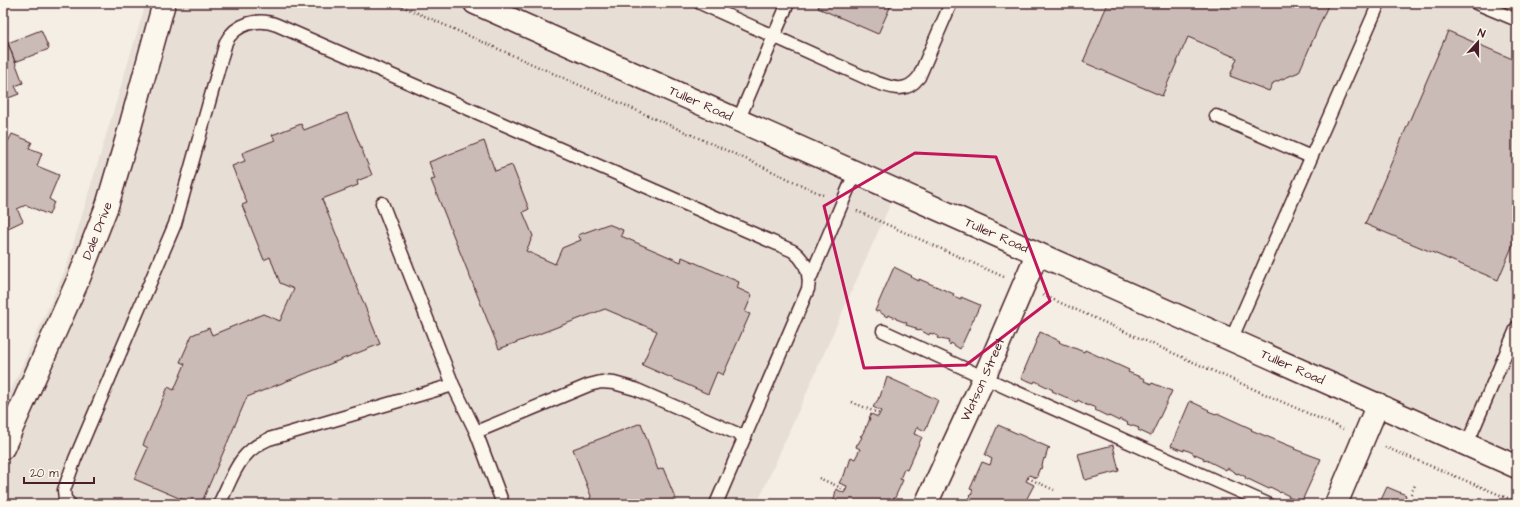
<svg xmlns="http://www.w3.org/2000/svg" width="1520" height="507" font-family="'Architects Daughter',sans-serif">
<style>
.built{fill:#e7dfd6}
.building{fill:#cabbb6;stroke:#4a1f2b}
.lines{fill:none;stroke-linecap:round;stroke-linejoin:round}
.service-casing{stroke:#4a1f2b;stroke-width:15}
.minor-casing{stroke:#4a1f2b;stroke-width:25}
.tertiary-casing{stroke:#4a1f2b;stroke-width:25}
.path{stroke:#4a1f2b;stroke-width:2.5;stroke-dasharray:1 3;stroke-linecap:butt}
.service{stroke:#fbf7ec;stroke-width:12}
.minor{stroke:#fbf7ec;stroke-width:22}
.tertiary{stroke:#fbf7ec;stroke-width:22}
.marked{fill:none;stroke:#c2185b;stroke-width:3;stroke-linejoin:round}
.labels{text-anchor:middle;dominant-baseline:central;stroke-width:3;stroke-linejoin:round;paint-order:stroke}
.street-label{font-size:13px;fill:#4a1f2b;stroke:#fbf7ec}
</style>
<rect width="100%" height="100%" fill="#f4eee4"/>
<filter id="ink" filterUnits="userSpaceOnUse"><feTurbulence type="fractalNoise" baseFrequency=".025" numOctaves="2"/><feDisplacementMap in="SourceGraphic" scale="8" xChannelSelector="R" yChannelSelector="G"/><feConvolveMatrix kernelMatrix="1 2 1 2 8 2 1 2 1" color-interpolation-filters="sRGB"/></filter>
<g filter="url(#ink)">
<path class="built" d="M146,3H1517V472L894,196L757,504H3V408L66,268Z"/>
<path class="building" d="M820,3H892L878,34L818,8Z
M1108,3H1329L1299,72L1273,83L1269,91L1230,76L1237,58L1188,37L1162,96L1083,62Z
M41,30L49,49L15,62L8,43Z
M1448,31L1517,61V235L1498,280L1365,224Z
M3,35H5L23,83L15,86L19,94L3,100Z
M347,113L372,175L357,181L358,185L322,199L380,344L247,397L201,504H193L134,479L148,448L143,445L168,387L174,390L185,364L180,362L192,335L209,328L212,335L263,314L280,321L294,289L280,283L270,257L264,260L242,205L247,203L232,166L245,161L242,153L275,140L272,135L301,124L304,130Z
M12,134L32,142L29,148L42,153L37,166L59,175L49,199L54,202L49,215L26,205L17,209L23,221L4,230L3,151Z
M484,141L495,171L512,165L529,209L523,212L533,236L526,251L555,264L562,248L581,240L578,235L608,224L623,230L621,236L681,262L682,257L739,282L737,288L752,295L745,312L750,314L723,375L717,372L708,394L642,365L657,331L605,309L499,349L431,180L435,179L429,162Z
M894,267L912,276L911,277L919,281V279L954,294L953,296L961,299V297L980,305L960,349L951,343L950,345L948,343L949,341L937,338L938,336L930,333L929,335L920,330L919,331L916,330V328L906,325L907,323L896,319V318L888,315L887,317L878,311L877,312L875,311Z
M1040,332L1060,341L1059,342L1063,344L1067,345L1084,352L1085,350L1129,370L1128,372L1145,379L1144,381L1152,384V383L1172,391L1151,436L1138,430L1139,428L1127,424L1128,423L1120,419L1119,421L1109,416V417L1095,410L1096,408L1088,405V406L1078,400L1077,402L1074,401L1052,391L1053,390L1035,381L1034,383L1021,378Z
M887,377L938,400L925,431L917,427L914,434L922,437L907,470L904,469L900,479L903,480L892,504L883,503V504H832L833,501H831L834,500L836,489L844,493L846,490L847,486L839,483L843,476H844L847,466L848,467L851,457L855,459L860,449L856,447L857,444H858L862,437L860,436L862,435L866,427H865L867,426L870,418H869L871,414L878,417L881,411L873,407L879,398H878L880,397L883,387H884Z
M1190,401L1209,410L1208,411L1216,414L1217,413L1252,429L1251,430L1295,448L1294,449L1321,459L1301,503L1291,498H1288L1289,496L1281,492L1280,493L1278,491L1270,487L1269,489L1248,479V480L1245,479L1246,477L1238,473V474L1235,473V472L1227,468L1226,470L1206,460L1205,461L1203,460L1204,458L1195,454V456L1193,453L1184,449V451L1171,446Z
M641,423L658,470L663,468L676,500L675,504H588L591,496L573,449Z
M998,425L1050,448L1048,449L1045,459L1044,458L1041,469L1040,468L1037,475L1038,476L1037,478L1029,475L1026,481L1034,485L1024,504H963L965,499L968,501L973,490L970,489L982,462L990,465L992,459L985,455Z
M1113,445L1119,471L1085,480L1078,454Z
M1387,487L1406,495L1405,497L1413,501L1414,499L1424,504H1379Z"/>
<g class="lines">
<defs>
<path id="service" d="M700,3L875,82C892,88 906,94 919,77L951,3
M1476,3L1517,20
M1216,116L1311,157
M738,121L788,3
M382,203L453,385L476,432L503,504
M809,281L855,173
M883,331L1007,388L1268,504
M1231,340L1379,3
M476,432L589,385L601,382L614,383L635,389L745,437
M1467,444L1517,327
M70,504L65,499L64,490L75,459L175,224L226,42C235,24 258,17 277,25L793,251C806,261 811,273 808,289L716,504
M219,504C234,475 237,453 269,439L453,385"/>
<g id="minor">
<path id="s1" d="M3,448L79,278L107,206L129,131L164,3"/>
<path id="s2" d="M926,504L984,378L1037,254"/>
<path d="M1336,504L1378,404"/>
</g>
<g id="tertiary">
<path id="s3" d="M475,3L1517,467"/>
</g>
</defs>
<use href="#service" class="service-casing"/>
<use href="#minor" class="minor-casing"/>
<use href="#tertiary" class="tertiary-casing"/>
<path class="path" d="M395,3L748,160L825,196
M857,211L1004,277
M1043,295L1343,429
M852,402L880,414
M1385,447L1517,502
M819,478L846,490
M1028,478L1054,490
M1411,494L1415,485"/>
<use href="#service" class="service"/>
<use href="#minor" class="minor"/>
<use href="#tertiary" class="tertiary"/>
</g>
</g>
<path class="marked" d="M915,153L996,157L1050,301L966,365L864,368L824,206Z"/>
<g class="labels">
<g class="street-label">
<text stroke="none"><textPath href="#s3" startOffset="247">Tuller Road</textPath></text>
<text stroke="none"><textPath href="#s1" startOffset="237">Dale Drive</textPath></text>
<text stroke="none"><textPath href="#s3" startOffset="571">Tuller Road</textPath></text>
<text stroke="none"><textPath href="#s3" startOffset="895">Tuller Road</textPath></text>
<text stroke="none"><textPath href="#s2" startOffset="137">Watson Street</textPath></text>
</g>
</g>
<rect width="1520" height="507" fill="none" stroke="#fbf7ec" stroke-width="16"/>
<rect x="8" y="8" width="1504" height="491" fill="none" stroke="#4a1f2b" stroke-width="1.5" filter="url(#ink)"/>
<g transform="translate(1478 42) rotate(21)" stroke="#fbf7ec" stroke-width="3" paint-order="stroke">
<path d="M0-3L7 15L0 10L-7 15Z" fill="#4a1f2b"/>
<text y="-6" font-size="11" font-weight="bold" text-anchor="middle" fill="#4a1f2b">N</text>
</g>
<path d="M24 477v6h70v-6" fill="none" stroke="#4a1f2b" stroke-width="2"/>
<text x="30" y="477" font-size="12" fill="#4a1f2b" stroke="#fbf7ec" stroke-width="3" paint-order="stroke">20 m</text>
</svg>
